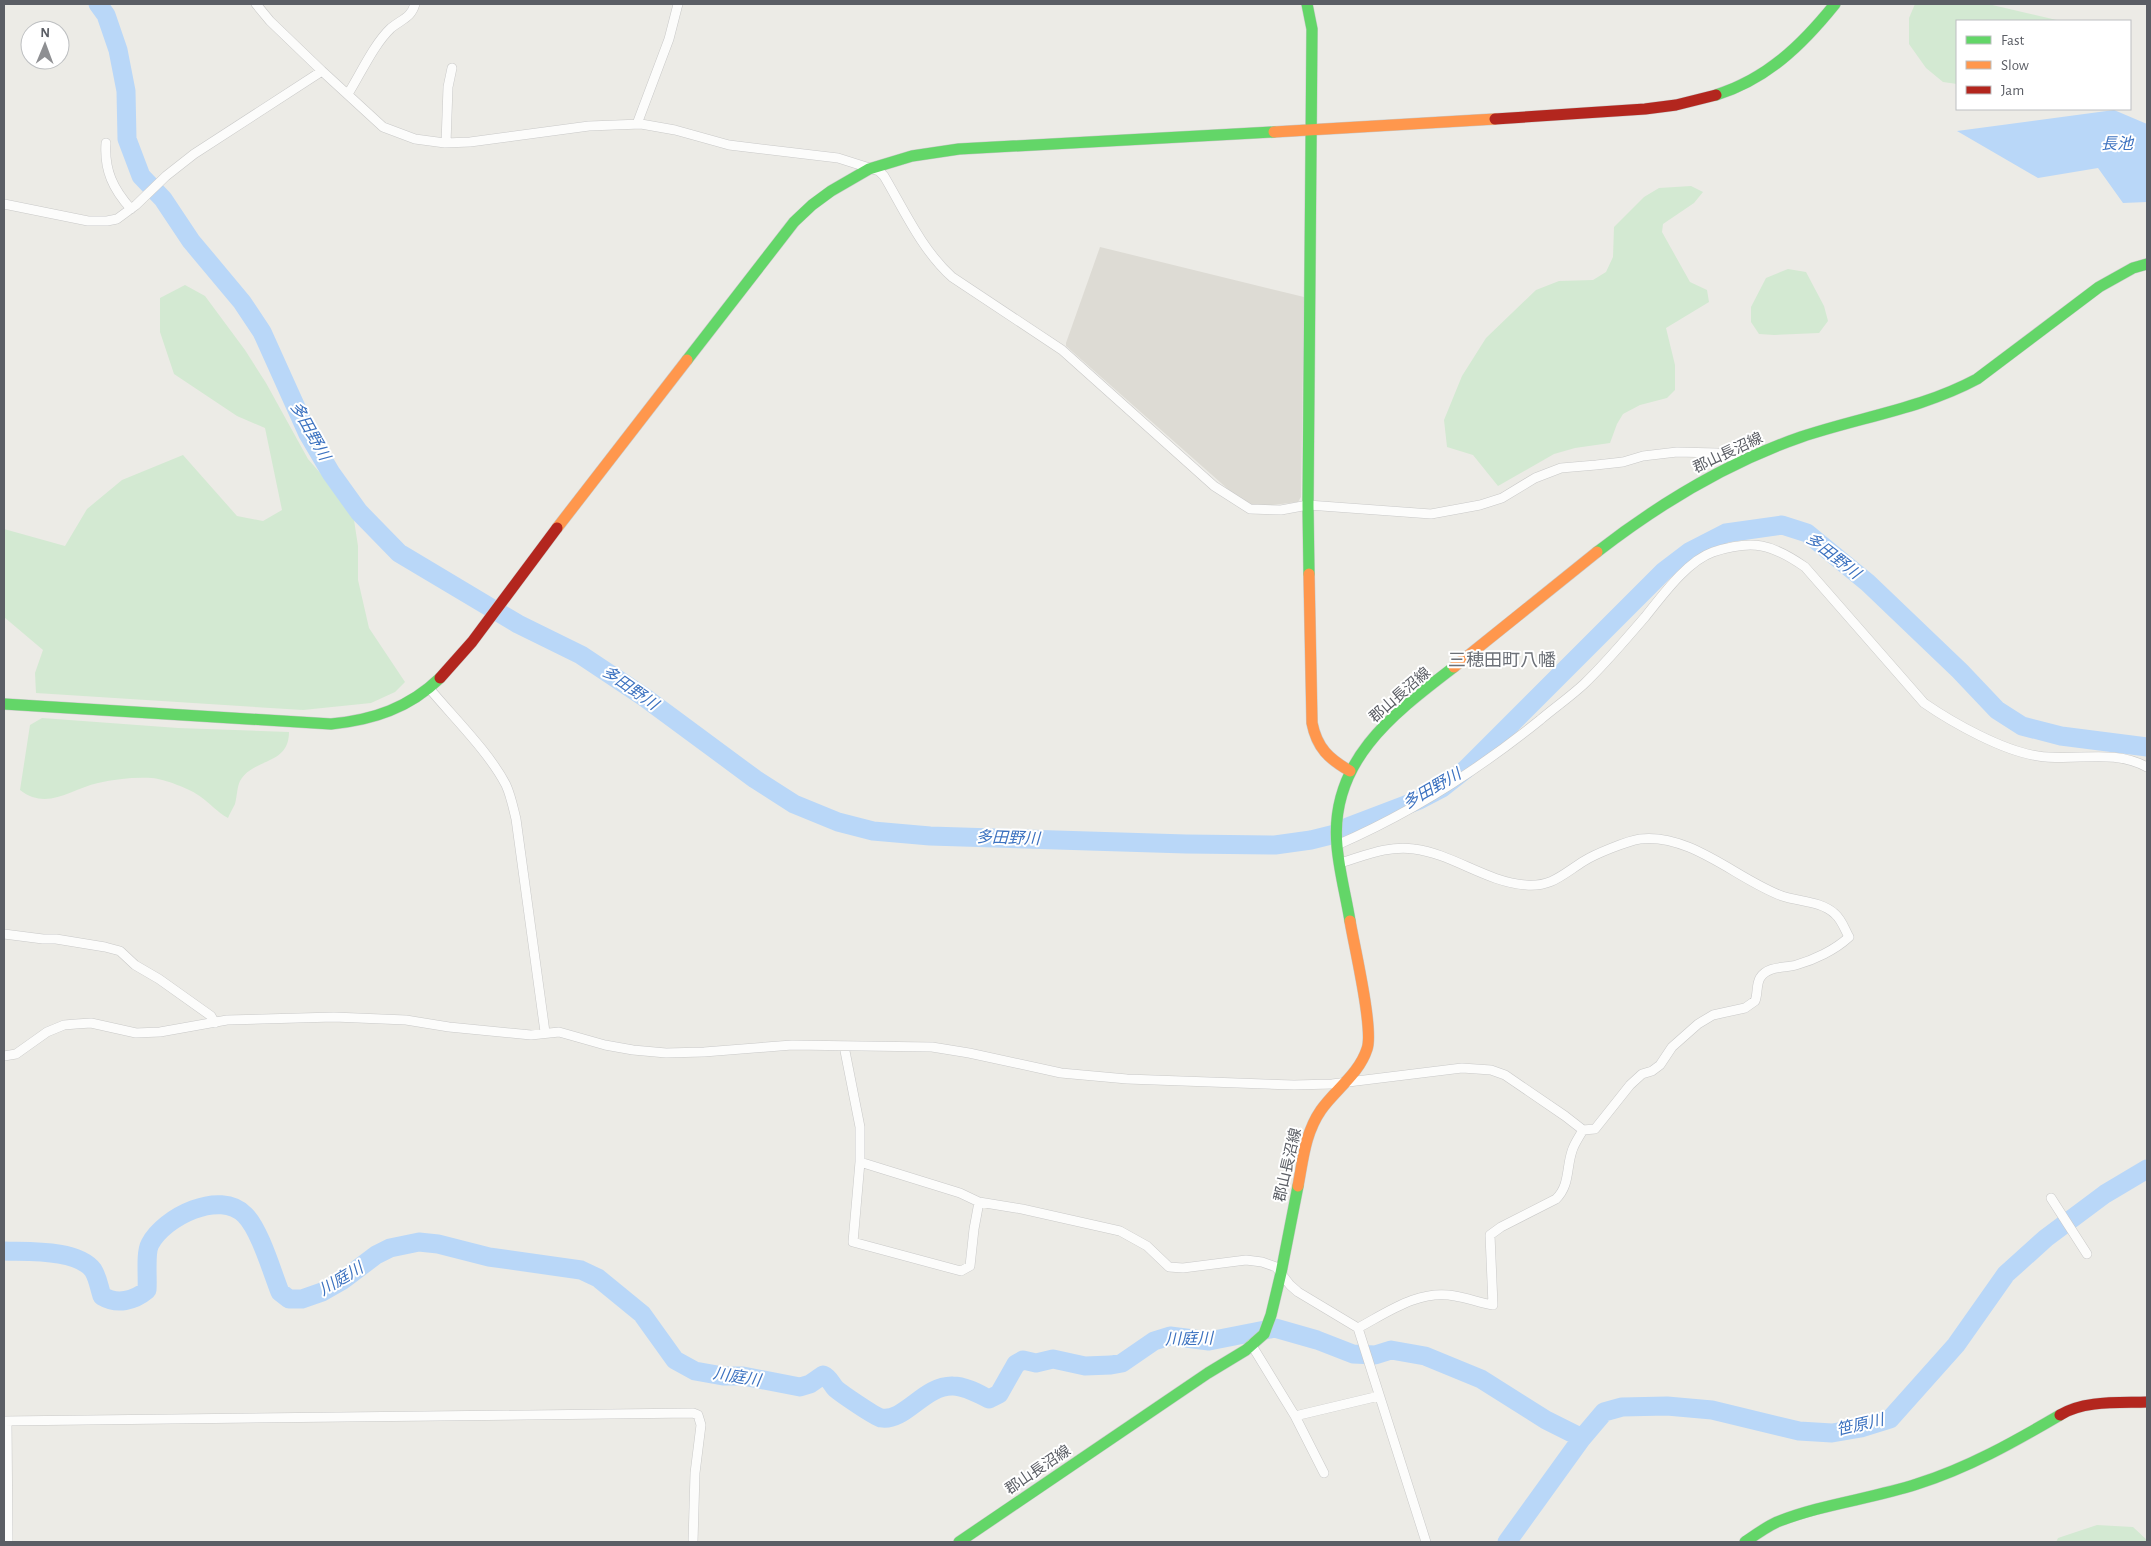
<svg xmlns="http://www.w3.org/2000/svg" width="2151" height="1546" font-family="'Alegreya Sans','Noto Sans JP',sans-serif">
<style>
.education{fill:#dddbd4}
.green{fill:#d3e9d2}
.water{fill:#b9d7f8}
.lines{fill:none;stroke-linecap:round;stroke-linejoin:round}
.river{stroke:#b9d7f8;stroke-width:19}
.street-casing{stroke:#c9c9c8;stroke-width:10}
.fast-casing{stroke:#c8c9c8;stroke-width:12}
.slow-casing{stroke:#c8c9c8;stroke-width:12}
.jam-casing{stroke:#c8c9c8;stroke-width:12}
.street{stroke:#fcfcfb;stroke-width:9}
.fast{stroke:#63d668;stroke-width:11}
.slow{stroke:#ff974d;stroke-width:11}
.jam{stroke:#b3261e;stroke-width:11}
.labels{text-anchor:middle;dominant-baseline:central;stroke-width:4;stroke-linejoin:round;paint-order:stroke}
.street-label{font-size:15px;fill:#5b5e65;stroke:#fff}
.water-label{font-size:16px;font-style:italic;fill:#3c72c0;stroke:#fff}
.quarter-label{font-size:18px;fill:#6c7077;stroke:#fff}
</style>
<rect width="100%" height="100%" fill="#ecebe6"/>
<path class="education" d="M1100,247L1304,297L1301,497L1298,502L1263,506L1251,505L1238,498L1066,346V343Z"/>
<path class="green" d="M1915,4H1988L2061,21H1957V84L1943,82L1926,68L1909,44V18Z
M1691,186L1703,192L1694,203L1663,224L1662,232L1690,282L1707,290L1709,302L1666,328L1675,365V390L1667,398L1640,405L1623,414L1617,424L1610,443L1575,448L1554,454L1498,486L1473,455L1447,447L1444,420L1462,376L1486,338L1536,290L1559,281L1593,280L1606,272L1613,257L1614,227L1644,197L1659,188Z
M1788,269L1806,272L1824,306L1828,321L1819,333L1774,335L1759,334L1751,322V307L1766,278Z
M185,285L205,296L245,350L266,383L308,459L340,496L354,520L358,546V580L369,628L405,682L395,692L371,703L303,710L36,693L35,673L43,650L4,617V529L65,546L87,509L122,480L183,455L237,516L263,521L282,510L265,428L237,416L174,374L160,332V298Z
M42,718L178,728L289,732C289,766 252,758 240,781C237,787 237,797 235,804C233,808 230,813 228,818C217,812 211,804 201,797C191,789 164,779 152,778C134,777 115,779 98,783C71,789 47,811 20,790L30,725Z
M2097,1525L2133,1527L2147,1540V1542H2056L2058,1538Z"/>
<path class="water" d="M2114,110L2147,124V202L2123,203L2098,168L2038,178L1957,131Z"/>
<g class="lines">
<path class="river" d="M98,4L106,15L118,50L126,91L127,139L141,176L163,199L191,241L242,302L262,332L308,434L331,473L359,512L399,553L518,624L581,655L644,697L755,779L794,804L838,822L873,831L930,836L1186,844L1275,845L1311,840L1339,833L1348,827L1419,800L1442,788L1466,769L1664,571L1689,552L1726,533L1782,525L1807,533L1868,583L1960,671L1997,710L2022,726L2061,736L2147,747
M4,1251C28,1252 77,1249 93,1270C98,1278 99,1287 102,1296C117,1305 134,1301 147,1290C148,1278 145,1253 150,1244C164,1217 220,1189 245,1215C260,1230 272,1272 280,1292L289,1299H302L322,1292L343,1280L376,1255L390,1248L419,1242L438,1244L489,1257L581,1270L598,1278L642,1314L675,1360L695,1371L723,1376H743L800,1387L810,1384L823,1375C830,1378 831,1384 836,1389C842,1394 874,1416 881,1418C905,1422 924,1385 953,1386C965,1386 979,1394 989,1399L999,1394L1016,1364L1023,1360L1036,1363L1053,1359L1085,1366L1111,1365L1122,1363L1154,1341L1170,1336L1209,1341L1275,1328L1317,1340L1353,1354L1375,1355L1391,1350L1425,1356L1481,1379L1546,1420L1582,1438
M1507,1542L1582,1438L1604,1412L1622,1407L1667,1406L1712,1410L1799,1431L1832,1433L1861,1428L1890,1419L1956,1345L2006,1274L2046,1238L2105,1194L2147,1169"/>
<defs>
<path id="street" d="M256,4L270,21L322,71L383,127L415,139L445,143L470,142L589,126L641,124L675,130L729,145L838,158L879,171L884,176C904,210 922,250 952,277L1062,350L1214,486L1250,509L1281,510L1308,505L1431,514L1480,505L1502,498L1535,478L1561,468L1596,465L1623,462L1643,456L1677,452L1717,453L1742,461
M348,94C361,73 374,44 391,28C402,19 411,18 415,4
M637,124L669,39L678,4
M106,143C104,170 113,189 131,209
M446,143L448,87L452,68
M4,204L88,221H107L117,219L136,205L166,176L194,154L322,71
M429,688C453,717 489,752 506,785C511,796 513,807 516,819L545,1032
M1337,845C1411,813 1478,770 1540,720C1554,708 1570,697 1584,684C1606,663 1625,640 1645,617C1662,596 1687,561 1713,552C1753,539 1772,544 1805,567L1924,703C1953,723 2003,751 2038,756C2075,762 2112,748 2147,767
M4,934L43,939H56L105,947L120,951L135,965L159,979L211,1016L215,1023
M844,1046L860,1127V1162L853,1242L961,1271L970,1266L974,1229L979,1202
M4,1056L16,1054L47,1032L64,1025L76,1024L91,1023L136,1033L160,1032L227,1020L334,1017L406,1020L449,1027L531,1035L559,1032L605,1045L633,1050L666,1053L704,1052L792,1045L932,1047L969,1053L1061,1073L1127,1079L1294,1085L1332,1084L1462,1068L1491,1070L1505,1075L1565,1116L1583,1130L1595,1129L1630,1085L1642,1074L1652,1071L1660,1065L1672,1047L1698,1024L1713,1015L1745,1008L1755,1001C1758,994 1756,985 1760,978C1767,966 1785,968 1796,965C1814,960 1835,950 1849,937C1845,930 1842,920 1835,914C1821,901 1800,902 1782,896C1738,880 1691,833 1640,839C1627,841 1595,854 1584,861C1563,874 1552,887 1526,885C1486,882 1453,854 1414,849C1389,845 1364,856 1340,863
M860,1162L960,1193L979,1202L1022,1209L1120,1231L1147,1246L1169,1267L1183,1268L1246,1260L1262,1262L1276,1267L1290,1285L1298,1292L1358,1328L1426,1542
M2051,1198L2087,1254
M1358,1328C1388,1312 1419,1289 1455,1296C1468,1298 1480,1303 1493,1305L1490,1235L1501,1227L1556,1199C1570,1185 1566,1169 1572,1151C1574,1144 1579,1137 1583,1130
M1251,1344L1295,1416L1324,1473
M1295,1416L1379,1396
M4,1421L693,1413L698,1415L701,1425L695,1473L693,1542
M7,1421L8,1542"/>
<path id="fast" d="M1307,4L1312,29L1308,505L1309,574
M1716,95C1767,79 1802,45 1835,4
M687,360L794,222L812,205L831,191L869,169L912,156L959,149L1274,132
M1597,552C1659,504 1726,463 1801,437C1860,417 1921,409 1977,379L2099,287L2133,268L2147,264
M4,704L331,724C373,720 409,708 440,678
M1350,921C1346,896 1339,871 1337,846C1329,761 1394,713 1454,667
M959,1542L1208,1373L1246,1350L1264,1334L1271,1315L1281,1273L1298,1186
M1745,1542C1755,1535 1766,1527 1777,1522C1822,1504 1871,1499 1917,1484C1968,1468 2014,1442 2060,1415"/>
<path id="slow" d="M1274,132L1495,119
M557,528L687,360
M1309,574L1312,723C1317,748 1329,759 1350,771
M1454,667L1597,552
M1298,1186C1303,1160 1305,1133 1321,1110C1335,1090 1359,1074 1367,1049C1374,1030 1354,945 1350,921"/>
<path id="jam" d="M1495,119L1645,109L1676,105L1716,95
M440,678L472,642L557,528
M2060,1415C2084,1400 2120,1403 2147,1402"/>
</defs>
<use href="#street" class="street-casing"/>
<use href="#fast" class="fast-casing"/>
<use href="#slow" class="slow-casing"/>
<use href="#jam" class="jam-casing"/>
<use href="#street" class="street"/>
<use href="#fast" class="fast"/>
<use href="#slow" class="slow"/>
<use href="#jam" class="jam"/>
</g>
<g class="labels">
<g class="street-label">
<text transform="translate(1728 453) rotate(-25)">郡山長沼線</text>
<text transform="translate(1400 695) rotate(-41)">郡山長沼線</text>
<text transform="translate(1288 1165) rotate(-77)">郡山長沼線</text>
<text transform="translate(1038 1470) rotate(-34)">郡山長沼線</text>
</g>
<g class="water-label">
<text x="2117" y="144">長池</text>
<text transform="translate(310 431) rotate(61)">多田野川</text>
<text transform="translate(1833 556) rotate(38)">多田野川</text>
<text transform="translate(630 688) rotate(35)">多田野川</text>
<text transform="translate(1432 789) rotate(-30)">多田野川</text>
<text transform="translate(1008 838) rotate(2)">多田野川</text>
<text transform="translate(341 1279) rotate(-31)">川庭川</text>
<text transform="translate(1189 1339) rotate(-1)">川庭川</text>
<text transform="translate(737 1377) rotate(9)">川庭川</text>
<text transform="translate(1860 1425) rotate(-13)">笹原川</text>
</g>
<g class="quarter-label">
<text x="1502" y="661">三穂田町八幡</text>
</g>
</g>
<rect width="2151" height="1546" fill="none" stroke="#5b5e65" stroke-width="10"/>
<rect x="1956" y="20" width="175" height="90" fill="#ffffff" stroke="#bdbfc1"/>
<rect x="1966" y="36" width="25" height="8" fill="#63d668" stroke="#bdbfc1"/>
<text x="2001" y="45" font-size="15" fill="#5b5e65">Fast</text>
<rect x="1966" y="61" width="25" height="8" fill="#ff974d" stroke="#bdbfc1"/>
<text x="2001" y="70" font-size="15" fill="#5b5e65">Slow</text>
<rect x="1966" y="86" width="25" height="8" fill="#b3261e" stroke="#bdbfc1"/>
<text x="2001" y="95" font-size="15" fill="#5b5e65">Jam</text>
<g transform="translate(45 45) rotate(1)"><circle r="24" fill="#ffffff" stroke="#bdbfc1"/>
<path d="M0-4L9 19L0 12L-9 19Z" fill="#8e8f92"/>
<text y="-8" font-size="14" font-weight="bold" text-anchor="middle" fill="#5b5e65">N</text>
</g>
</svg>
